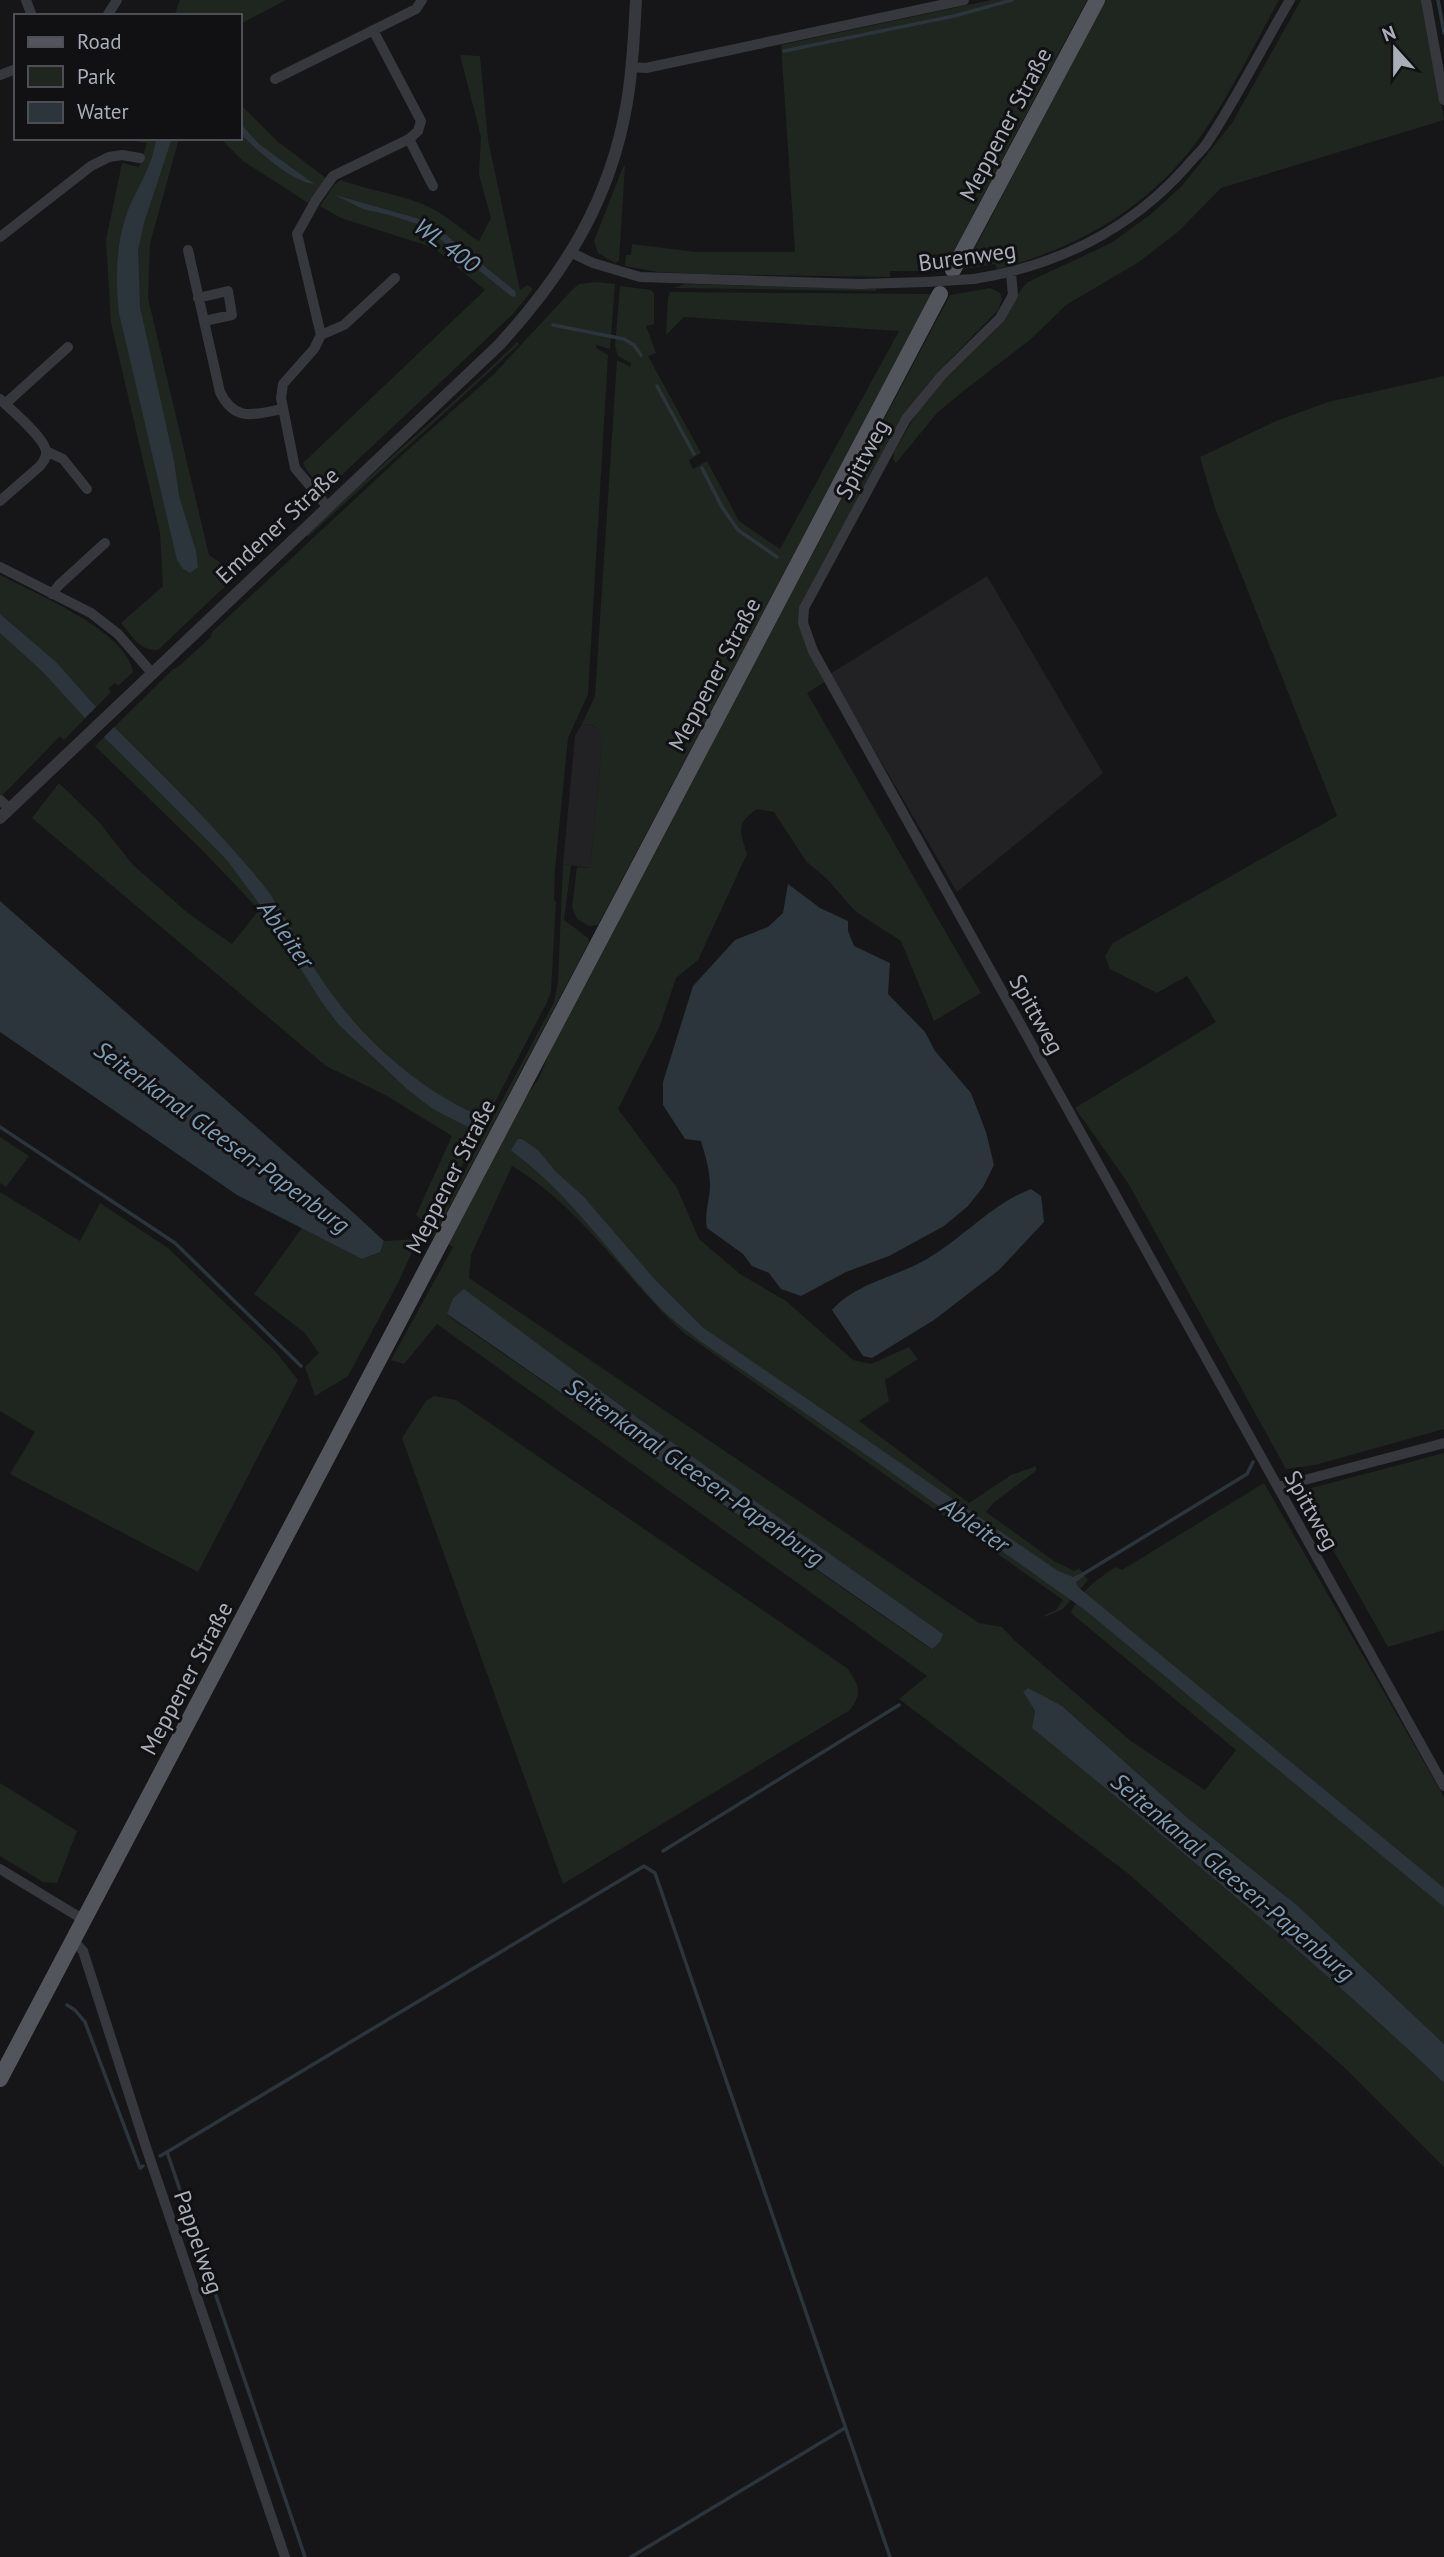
<svg xmlns="http://www.w3.org/2000/svg" width="1444" height="2557" font-family="'PT Sans',sans-serif">
<style>
.built{fill:#222225}
.green{fill:#1e261f;fill-rule:evenodd}
.water{fill:#2c353c}
.lines{fill:none;stroke-linecap:round;stroke-linejoin:round}
.stream{stroke:#2c353c;stroke-width:3.5}
.minor{stroke:#37383d;stroke-width:10}
.tertiary{stroke:#37383d;stroke-width:12}
.primary{stroke:#53555c;stroke-width:16}
.minor-bridge{stroke:#37383d;stroke-width:10}
.labels{text-anchor:middle;dominant-baseline:central;stroke-width:6;stroke-linejoin:round;paint-order:stroke}
.street-label{font-size:23px;fill:#a8adb8;stroke:#111113}
.water-label{font-size:24px;font-style:italic;fill:#7f9bb3;stroke:#111113}
</style>
<rect width="100%" height="100%" fill="#161618"/>
<path class="built" d="M987,576L1103,773L957,892L830,674Z
M582,724L591,725L602,731L600,769L590,868L563,864L575,736Z"/>
<path class="green" d="M180,0H286L240,24V16H174Z
M991,0H1087L943,271H890V277L704,274L658,272L625,266L626,255H631L632,244L696,252H795L781,45Z
M1105,0H1279C1255,43 1233,89 1205,130C1156,203 1081,248 997,269L995,264L964,269Z
M1301,0H1424L1444,120L1221,188L1179,231L1139,262L1066,305L1031,339L961,393L937,413L896,463L893,459L894,452L920,407L934,390L1000,325L1022,288L1028,282L1111,243L1151,214L1182,186L1232,123Z
M460,55L480,56L488,140L520,290L527,285L533,289L513,314L330,486C318,484 308,475 303,463L485,290L434,248L341,218L320,206L335,184L341,180C372,192 405,194 435,210C450,218 464,232 479,241L491,218L479,175L481,137Z
M240,100L242,106L277,141L326,178L308,203L243,161L220,138H240Z
M131,138H179L150,244L148,298L209,555L238,574L158,650C139,651 132,635 121,623L163,586L160,533L111,323L106,240L122,163L139,167L147,143L130,140Z
M625,166L619,261L615,263L598,253L594,241L623,167Z
M597,282L615,284L610,349L597,345L596,348L608,355L588,694L568,738L555,869L554,900L556,902L551,991L547,1002L430,1227L416,1215L452,1136L387,1096L326,1066L32,818L59,783L99,822L133,865L188,913L232,944L259,910L205,853L95,746L172,670L179,666L211,637L212,632L411,447L493,375L572,290L579,284Z
M685,284L876,289V291L673,288Z
M620,286L651,290L654,293V324L646,326L656,353L648,356L701,453L689,460L693,469L707,461L739,521L780,549L899,331L684,317L666,335L668,298L670,292L931,294L598,925L589,926L577,919L572,907L577,867L590,868L600,769L601,731L592,725L582,724L595,696L617,360L630,367L631,363L618,356L615,346Z
M990,288L1000,293L1002,299L998,310L933,377L903,416L800,605C798,639 810,653 825,682L807,693L981,993L934,1021L901,941L855,911L827,879L806,861L774,812L757,809C735,824 740,831 747,854L698,960L676,978L659,1028L618,1109L677,1188L699,1239L740,1274L786,1301L853,1360L871,1364L909,1347L918,1359L885,1380L889,1401L859,1421L969,1503L1011,1475L1036,1466V1471L993,1503L986,1512L1054,1561L1074,1571L1079,1568L1088,1580L1063,1609L1045,1617L1044,1615L1056,1610L1063,1600L684,1333C626,1280 581,1207 512,1166L471,1255L469,1278L979,1623L1002,1627L1014,1640L1132,1742L1205,1790L1236,1750L1071,1613C1078,1593 1098,1578 1116,1567L1122,1570L1264,1483L1444,1797V2044L1298,1906L1190,1820L1062,1706L1023,1692L1035,1711L1032,1728C1172,1843 1312,1958 1444,2083V2167L1346,2069L1130,1875L899,1699L927,1676L437,1324L404,1364L391,1360L453,1247L447,1243L518,1109L539,1078L557,1035L950,295ZM464,1290L628,1411L942,1634L940,1642L931,1649L447,1315L453,1298Z
M517,342L519,344C450,410 378,472 308,537L306,535C375,469 449,409 517,342Z
M1444,376V1429L1315,1465L1286,1469L1128,1183L1075,1108L1216,1022L1187,976L1157,993L1110,969L1105,956L1113,943L1337,816L1215,508L1200,457L1276,421L1328,402Z
M0,575C34,593 127,631 133,672L118,686L115,683L108,689L111,692L64,740L60,736L0,798Z
M563,864L571,865L564,920L588,938L589,942L433,1238L430,1237L554,1002L558,982Z
M0,1137L29,1156L6,1187L0,1183Z
M0,1192L80,1241L100,1203L168,1248L276,1352L298,1380L198,1572L10,1474L35,1432L0,1411Z
M302,1228L362,1259L380,1252L384,1241L418,1239L397,1285L348,1376L315,1396L305,1367L319,1353L305,1333L254,1294Z
M434,1396L456,1400L847,1668C859,1685 863,1692 850,1710L563,1884L402,1438L426,1401Z
M1444,1453V1630L1388,1647L1300,1491Z
M0,1783L77,1831L57,1883L43,1882L0,1856Z"/>
<path class="water" d="M240,123L259,144L314,184C292,182 255,149 240,133Z
M156,138H172L144,223L138,250L140,307L174,461L179,496L196,551L198,567L190,573L183,569L177,560L119,313C115,276 116,239 130,205C140,183 154,162 156,138Z
M335,195L430,222L515,291L516,295L515,297L511,296L424,226L389,215L363,209Z
M0,614L56,662L96,707L85,718L42,671L0,633Z
M114,727C165,777 215,827 261,882C282,908 296,940 314,968C353,1030 408,1082 473,1113L477,1116L470,1128L433,1109L407,1089L338,1024L321,1001L263,909L227,860L104,737Z
M788,884L820,908L848,921V931L854,946L890,963L888,994L925,1032L935,1051L971,1093L986,1132L994,1165L983,1187L968,1206L944,1226L889,1256L846,1272L801,1296L781,1289L769,1273L752,1266L743,1254L707,1228C704,1213 710,1200 710,1185C710,1170 705,1155 701,1141L685,1139L663,1105V1082L693,986L735,940L768,927L783,913Z
M0,901L356,1215L384,1241L380,1252L362,1259L237,1195L0,1032Z
M518,1139H522L538,1150L556,1172L583,1196L657,1282L702,1327L1058,1571L1073,1577L1082,1573L1084,1576L1076,1582L1078,1587L1444,1888V1907L1085,1610L878,1463L700,1341C687,1331 674,1321 662,1310C612,1257 572,1196 513,1152L511,1150Z
M1031,1189L1041,1196L1044,1222L999,1270L934,1320L872,1358L863,1356L832,1310C856,1283 896,1277 927,1259C963,1238 992,1204 1031,1189Z
M464,1289L628,1411L943,1634L940,1642L932,1649L447,1314L453,1298Z
M1028,1688L1062,1706L1190,1820L1298,1906L1444,2044V2083C1312,1958 1172,1843 1032,1728L1035,1711L1023,1692Z"/>
<g class="lines">
<path class="stream" d="M1438,0L1444,33
M784,51L954,16L1012,0
M553,325L624,339L634,345L641,355
M657,386L694,454
M702,468L722,507L738,530L777,557
M0,1127L175,1243L301,1366
M1080,1576L1247,1474L1253,1462
M663,1851L899,1705
M67,2005L75,2010L85,2022L140,2168L143,2166
M167,2152L644,1866L655,1873L890,2557
M160,2156L167,2152L305,2557
M631,2557L845,2428"/>
<path class="minor" d="M26,0L32,16
M1426,0L1444,100
M107,16L117,0
M631,67L646,68L964,0
M0,75L16,69
M275,79L416,9L422,0
M409,139L433,186
M0,237L91,166L109,157L122,155L140,158
M188,250L220,392C235,423 254,414 283,409
M572,253L593,263L640,277L860,284L926,282
M1011,273L1013,295L1000,318L941,376L906,419L804,608L803,623L813,651L1444,1786
M974,279C1056,266 1130,230 1186,167C1192,159 1201,152 1207,143C1237,98 1262,47 1290,0
M198,298L228,291L232,315L204,321
M321,335L344,325L395,278
M0,399C10,409 44,437 46,451C47,457 44,461 40,466L0,501
M5,404L68,347
M46,451L63,459L87,489
M327,506L295,468L281,398L283,384L314,349L321,335L297,234L316,200L333,176L409,139L418,131L421,121L373,30
M0,567L91,613L118,634L152,673
M52,594L59,585L105,543
M0,800L10,809
M1278,1487L1444,1443
M0,1869L84,1920
M74,1941L83,1951L146,2147L285,2557"/>
<path class="tertiary" d="M0,818L499,345C565,273 611,199 627,102C633,68 634,34 636,0"/>
<path class="primary" d="M953,270L1097,0
M0,2079L940,294"/>
<path class="minor-bridge" d="M926,282L974,279"/>
</g>
<g class="labels">
<g class="street-label">
<text transform="translate(1005 124) rotate(-62)">Meppener Straße</text>
<text transform="translate(967 256) rotate(-8)">Burenweg</text>
<text transform="translate(862 459) rotate(-62)">Spittweg</text>
<text transform="translate(277 525) rotate(-43)">Emdener Straße</text>
<text transform="translate(714 674) rotate(-62)">Meppener Straße</text>
<text transform="translate(1037 1014) rotate(61)">Spittweg</text>
<text transform="translate(450 1176) rotate(-63)">Meppener Straße</text>
<text transform="translate(1312 1510) rotate(61)">Spittweg</text>
<text transform="translate(186 1678) rotate(-62)">Meppener Straße</text>
<text transform="translate(199 2242) rotate(71)">Pappelweg</text>
</g>
<g class="water-label">
<text transform="translate(447 245) rotate(36)">WL 400</text>
<text transform="translate(286 934) rotate(54)">Ableiter</text>
<text transform="translate(222 1137) rotate(36)">Seitenkanal Gleesen-Papenburg</text>
<text transform="translate(695 1472) rotate(35)">Seitenkanal Gleesen-Papenburg</text>
<text transform="translate(975 1525) rotate(35)">Ableiter</text>
<text transform="translate(1233 1877) rotate(40)">Seitenkanal Gleesen-Papenburg</text>
</g>
</g>
<rect x="14" y="14" width="228" height="126" fill="#111113" stroke="#4d4f55" stroke-width="2"/>
<rect x="28" y="37" width="35" height="10" fill="#53555c" stroke="#4d4f55" stroke-width="2"/>
<text x="77" y="49" font-size="21" fill="#a8adb8">Road</text>
<rect x="28" y="66" width="35" height="21" fill="#1e261f" stroke="#4d4f55" stroke-width="2"/>
<text x="77" y="84" font-size="21" fill="#a8adb8">Park</text>
<rect x="28" y="102" width="35" height="21" fill="#2c353c" stroke="#4d4f55" stroke-width="2"/>
<text x="77" y="119" font-size="21" fill="#a8adb8">Water</text>
<g transform="translate(1395 49) rotate(339)" stroke="#111113" stroke-width="5" paint-order="stroke">
<path d="M0-5L12 26L0 18L-12 26Z" fill="#a8adb8"/>
<text y="-10" font-size="19" font-weight="bold" text-anchor="middle" fill="#a8adb8">N</text>
</g>
</svg>
